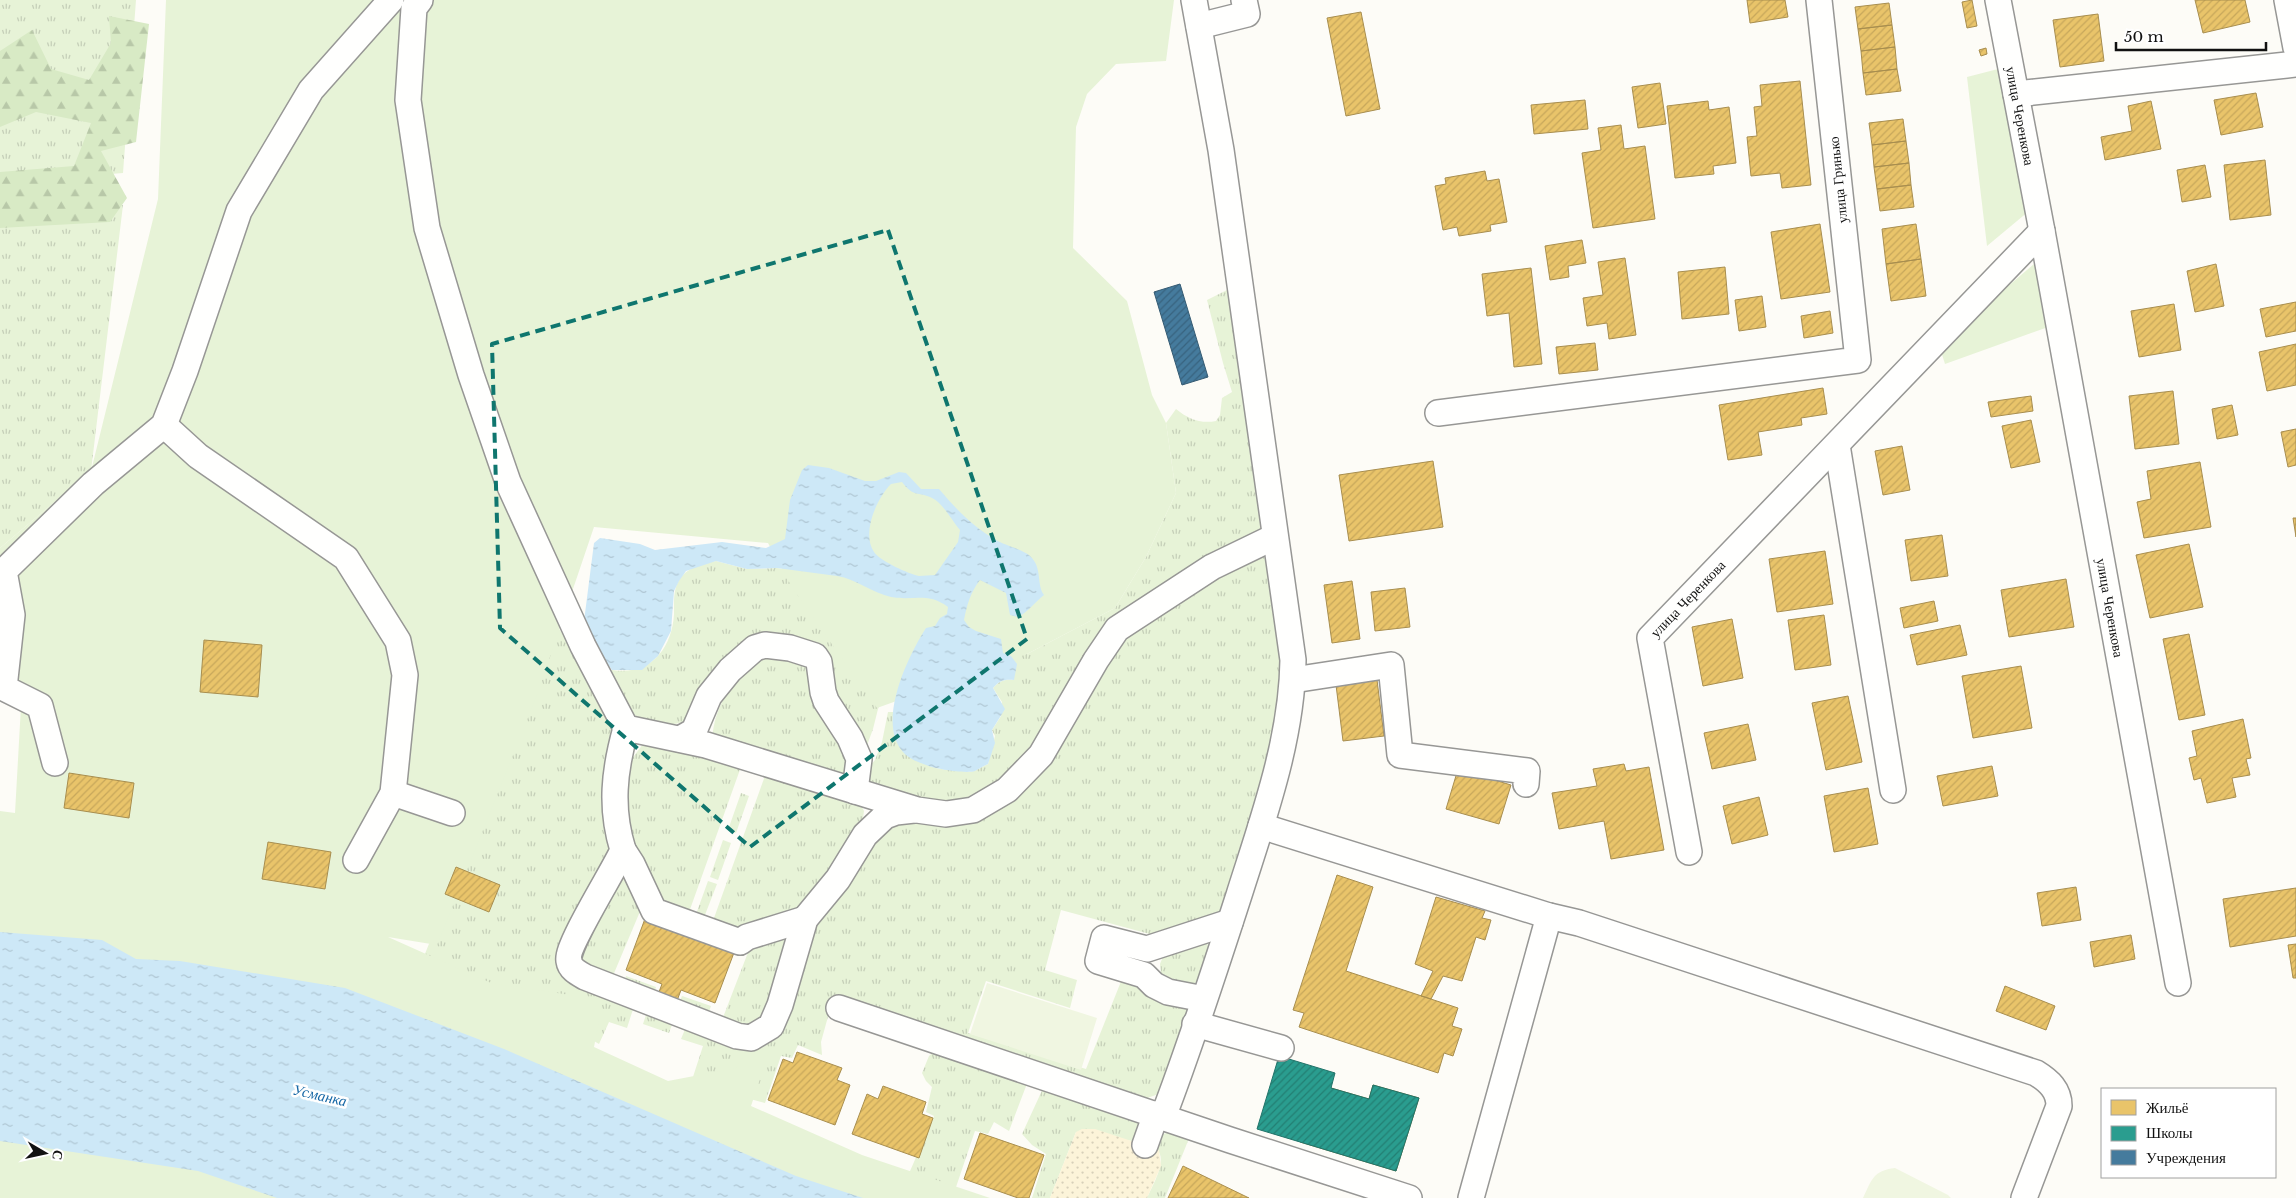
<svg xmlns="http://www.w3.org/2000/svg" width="2296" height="1198" font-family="'Libre Baskerville',serif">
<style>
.grass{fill:url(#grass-tufts)}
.forest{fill:url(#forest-firs)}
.sand{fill:url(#sand-dots)}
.park{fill:#e7f3d7}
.pitch{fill:#f0f6e1}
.water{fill:url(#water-ripples);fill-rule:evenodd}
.homes{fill:url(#homes-hatch);stroke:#a88e4f}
.schools{fill:url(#schools-hatch);stroke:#227369}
.public{fill:url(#public-hatch);stroke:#355b73}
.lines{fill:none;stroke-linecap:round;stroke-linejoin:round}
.minor-casing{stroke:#979795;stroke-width:28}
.minor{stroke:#fffffe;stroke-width:25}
.marked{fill:none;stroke:#0f766e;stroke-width:4;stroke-dasharray:10 6;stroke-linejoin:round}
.labels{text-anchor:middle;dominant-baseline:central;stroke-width:5;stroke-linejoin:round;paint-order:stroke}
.street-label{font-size:14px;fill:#111;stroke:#fff}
.water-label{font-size:15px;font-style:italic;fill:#1768a6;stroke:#fff}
</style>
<defs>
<pattern id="grass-tufts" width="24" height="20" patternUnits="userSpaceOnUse" patternTransform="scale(1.25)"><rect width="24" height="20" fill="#e7f3d7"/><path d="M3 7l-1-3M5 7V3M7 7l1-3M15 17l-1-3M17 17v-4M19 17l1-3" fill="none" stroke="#c5cfb8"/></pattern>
<pattern id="forest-firs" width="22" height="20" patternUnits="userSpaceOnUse" patternTransform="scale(1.25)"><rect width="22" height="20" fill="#d8eac5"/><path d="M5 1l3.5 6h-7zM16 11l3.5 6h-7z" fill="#b8c8a8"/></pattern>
<pattern id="sand-dots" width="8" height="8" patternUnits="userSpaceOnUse" patternTransform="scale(1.25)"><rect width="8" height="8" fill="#fcf4d9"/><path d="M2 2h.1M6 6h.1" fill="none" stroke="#d7d0b9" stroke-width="1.8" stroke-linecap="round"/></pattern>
<pattern id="water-ripples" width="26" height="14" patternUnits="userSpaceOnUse" patternTransform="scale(1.25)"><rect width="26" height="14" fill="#cde8f7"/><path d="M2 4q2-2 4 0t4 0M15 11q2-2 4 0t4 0" fill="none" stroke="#afc6d3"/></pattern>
<pattern id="homes-hatch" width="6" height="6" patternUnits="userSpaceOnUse" patternTransform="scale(1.25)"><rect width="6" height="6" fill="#e9c46a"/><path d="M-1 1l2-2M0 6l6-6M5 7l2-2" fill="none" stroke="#c7a75b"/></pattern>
<pattern id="schools-hatch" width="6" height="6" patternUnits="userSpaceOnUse" patternTransform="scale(1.25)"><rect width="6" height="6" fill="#2a9d8f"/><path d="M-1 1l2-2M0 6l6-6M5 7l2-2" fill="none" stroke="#237f73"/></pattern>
<pattern id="public-hatch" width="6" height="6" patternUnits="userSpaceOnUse" patternTransform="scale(1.25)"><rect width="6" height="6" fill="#457b9d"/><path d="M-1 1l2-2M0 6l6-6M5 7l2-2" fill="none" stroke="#38637f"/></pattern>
</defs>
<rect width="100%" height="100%" fill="#fdfcf7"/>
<path class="grass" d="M0,0H136L123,173L0,183Z
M123,205L91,471L0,548V217Z
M1235,286L1265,533L1162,589L1021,770L959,807L862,787L868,768L875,760L882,742L888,712H893L894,735C914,757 923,770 955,770C962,770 967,773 974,771C979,769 983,766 988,764L995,736L992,730L1001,716L1002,702L993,688C999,681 1004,679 1014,680L1011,656L1027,654L1115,608L1146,557L1176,493L1166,423L1176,409C1188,419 1201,424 1216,421L1220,415L1222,398L1232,392L1223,363L1207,300Z
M1270,545L1283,663L1276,734L1226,907L1218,914L1157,936L1061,910L1045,970L1077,980L1070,1008L986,981L968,1033L1086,1069L1122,979L1190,1004L1161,1090L1156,1095L1144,1099L829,1013L821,1042L822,1055L798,1045L792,1058L781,1056L765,1103L691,1083L703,1046L681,1039L688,1022L751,1045L818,916L865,850L892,824L979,814L1123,637Z
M716,561L747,569L777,568L793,570L879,705L873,729L866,748L829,681L774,638L686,721C664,729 641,723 624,707C617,700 613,688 608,680L612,670C649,676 672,650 674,614C674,603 673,590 679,580C686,568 703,563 716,561Z
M555,623L571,646L613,728L611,858L563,946L635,1003L627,1028L609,1022L599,1044L517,995L414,981L489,795Z
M755,656L805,662L844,740L849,782L712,740C715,701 733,685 755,656Z
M643,744L742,764L688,915L664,907L638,857L623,803L628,764Z
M766,773L861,805L864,811L862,825L806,905L746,930L714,924V918Z
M741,793L749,796L736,833L728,830Z
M723,840L731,843L718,880L710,877Z
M623,870L644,902L612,978L586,968L576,955Z
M708,881L717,884L703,920L695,917Z
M789,933L778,986L755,1028L722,1020L752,942Z
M1207,942L1209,951L1197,982L1188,987L1161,973L1160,964L1164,954Z
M626,976L656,987L653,996L624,986Z
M682,996L711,1006L707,1017L678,1006Z
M648,1009L674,1019L669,1033L643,1024Z
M938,1048L1028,1081L1009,1131L994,1122L988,1134L975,1131L954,1193L907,1178L934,1116L926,1112L932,1087L926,1081L922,1073L929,1056Z
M1045,1084L1141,1116L1138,1142L1076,1132L1050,1198H1032L1046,1154L1032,1145L1022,1134Z
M1169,1132L1190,1136L1165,1198H1147C1152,1185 1169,1160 1156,1148L1161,1135Z"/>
<path class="forest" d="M109,16L149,24L136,142L101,151L127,198L110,222L0,228V172L74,166L91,123L36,112L0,127V51L32,30L51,69L89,80L111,43Z"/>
<path class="sand" d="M1082,1129H1095L1159,1150L1161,1166L1147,1198H1050L1076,1132Z"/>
<path class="park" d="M166,0H1174L1166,61L1116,64L1087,94L1076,127L1073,248L1127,301L1152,395L1166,423L1176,493L1146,557L1115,608L1027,654L877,708L793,589L768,543L594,527L537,695L437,945L388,937L491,983L603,1000L594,1047L668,1081L736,1068L748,1049H770L751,1106L862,1155L990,1198H0V811L15,813L21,706L0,672V548L91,471L158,199Z
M1998,69L2029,211L1987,246L1967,77Z
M2040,259L2051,326L1945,364L1939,345Z"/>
<path class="pitch" d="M987,983L1097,1018L1081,1070L970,1034Z
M1895,1168L1948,1195L1951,1198H1863C1872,1179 1873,1171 1895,1168Z"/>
<path class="water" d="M808,465L829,468L865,481H876L899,472L906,473L921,489H939C957,510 972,526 996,540C1004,545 1024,550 1030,556C1043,568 1036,584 1044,595C1035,602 1028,612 1018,617L1010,615L1006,593L980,580C970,593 967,605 964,620L969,627L976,631L1001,639L1003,653L1011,656L1017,664L1014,680C1004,679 999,681 993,688L1005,709L992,730L995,743L988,764C983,766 979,769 975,771C966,774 935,769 926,765C918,762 909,759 903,752C876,722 908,656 926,628L935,626L940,618L947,614L948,607C928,592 913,601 891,597C873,593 856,579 837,576L777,568L747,569L716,561L686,571L679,581L674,591L671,631L658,656L642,670H612L583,629L594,543L600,538L640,544L655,550L722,542L766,548L785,539L790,500L802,470ZM902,482C914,498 918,491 932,498C943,503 952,521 960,530L958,542L935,575C930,575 924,576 919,576C909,574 880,561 874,552C861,533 877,498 891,484Z
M0,932L102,940L136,959L180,961L345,988L504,1049L796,1176L863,1198H277L198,1171L0,1141Z"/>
<path class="homes" d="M1747,0H1785L1788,17L1750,23Z
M1972,0L1977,26L1967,28L1962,2Z
M2195,0H2245L2250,22L2203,33Z
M1889,3L1892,25L1858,29L1855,7Z
M1361,12L1380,109L1346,116L1327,18Z
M2098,14L2104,61L2060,67L2053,20Z
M1892,25L1895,47L1861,51L1858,29Z
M1895,47L1897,69L1863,73L1861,51Z
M1986,48L1987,54L1981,56L1979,50Z
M1897,69L1901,91L1866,95L1863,73Z
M1800,81L1811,185L1782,188L1780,173L1751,176L1747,137L1757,136L1754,107L1762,106L1760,85Z
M1660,83L1666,124L1638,128L1632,87Z
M2256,93L2263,127L2221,135L2214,100Z
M1585,100L1588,129L1534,134L1531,105Z
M1708,101L1709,110L1729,107L1736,163L1713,166L1714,174L1675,178L1667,106Z
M2151,101L2161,149L2105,160L2101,137L2132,131L2128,106Z
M1903,119L1906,141L1872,145L1869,123Z
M1621,125L1624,149L1645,146L1655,219L1593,228L1582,153L1601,150L1598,128Z
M1906,141L1909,163L1874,167L1872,145Z
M2265,160L2271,215L2230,220L2224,165Z
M1909,163L1911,185L1877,189L1874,167Z
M2205,165L2211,197L2182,202L2177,170Z
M1485,171L1487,181L1499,179L1507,222L1490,225L1491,231L1459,236L1457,227L1443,230L1435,186L1446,184L1445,178Z
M1911,185L1914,207L1880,211L1877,189Z
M1820,224L1830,292L1781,299L1771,232Z
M1916,224L1921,259L1886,264L1882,229Z
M1582,240L1586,263L1568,266L1569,277L1550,280L1545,246Z
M1625,258L1636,335L1609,339L1607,323L1587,326L1583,298L1603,295L1598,262Z
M1921,259L1926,296L1891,301L1886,264Z
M2216,264L2224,306L2195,312L2187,271Z
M1725,267L1729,314L1682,319L1678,272Z
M1531,268L1542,364L1514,367L1509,313L1487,316L1482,274Z
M1762,296L1766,327L1739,331L1735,300Z
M2296,302V331L2266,337L2260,309Z
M2174,304L2181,350L2139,357L2131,311Z
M1830,311L1833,333L1804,338L1801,316Z
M1595,343L1598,370L1559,374L1556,347Z
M2296,344V385L2267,391L2259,352Z
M1823,388L1827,414L1801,418L1802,425L1758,432L1762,455L1728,460L1719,405Z
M2173,391L2179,444L2135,449L2129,396Z
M2031,396L2033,411L1991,417L1988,402Z
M2232,405L2238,435L2217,439L2212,409Z
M2031,420L2040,462L2011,468L2002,426Z
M2296,429V465L2288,467L2281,432Z
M1902,446L1910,490L1883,495L1875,451Z
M1433,461L1443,527L1349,541L1339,475Z
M2200,462L2211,527L2144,538L2137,502L2151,499L2147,471Z
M2293,518H2296V537Z
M1942,535L1948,576L1911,581L1905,540Z
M2189,544L2203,607L2150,618L2136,555Z
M1825,551L1833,604L1777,612L1769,559Z
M2066,579L2074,627L2009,637L2001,590Z
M1352,581L1360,639L1332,643L1324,585Z
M1405,588L1410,627L1375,631L1371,592Z
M1934,601L1938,621L1904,628L1900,608Z
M1824,615L1831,665L1795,670L1788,620Z
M1732,619L1743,678L1703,686L1692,627Z
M1960,625L1967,655L1917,665L1910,635Z
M2189,634L2205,715L2179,720L2163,639Z
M204,640L262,645L258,697L200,692Z
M2021,666L2032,728L1973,738L1962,676Z
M1377,680L1384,736L1343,741L1336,685Z
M1848,696L1862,762L1826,770L1812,703Z
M2243,719L2251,758L2246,759L2250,775L2232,778L2236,797L2207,803L2201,778L2194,780L2189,758L2197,756L2192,731Z
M1748,724L1756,760L1712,769L1704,733Z
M1624,764L1626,771L1649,767L1664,850L1611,859L1604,821L1559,829L1552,793L1597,786L1593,769Z
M1992,766L1998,796L1943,806L1937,776Z
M1458,769L1511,785L1499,824L1446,809Z
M69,773L134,783L129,818L64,808Z
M1868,788L1878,844L1834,852L1824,796Z
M1759,797L1768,835L1732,844L1723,806Z
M268,842L331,852L325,889L262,879Z
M456,867L500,885L489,912L445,894Z
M1337,875L1373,887L1346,971L1458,1008L1452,1026L1462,1029L1453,1056L1444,1053L1438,1073L1299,1027L1304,1013L1293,1010Z
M2076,887L2081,920L2042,926L2037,893Z
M2296,888V936L2230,947L2223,899Z
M1436,897L1485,911L1482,918L1491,920L1485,940L1476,937L1462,981L1443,976L1431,999L1421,996L1433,971L1415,964Z
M646,916L735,950L715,1003L681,990L675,1006L656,1000L662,984L626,970Z
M2131,935L2135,959L2094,967L2090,942Z
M2296,944V978H2293L2288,945Z
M2005,986L2055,1006L2046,1030L1996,1011Z
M797,1052L842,1068L837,1080L850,1085L835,1125L768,1100L783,1059L793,1063Z
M1324,1077L1331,1088L1369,1099L1373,1085L1419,1098L1396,1171L1300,1142Z
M883,1086L926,1102L922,1114L933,1118L919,1158L852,1134L867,1094L878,1099Z
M980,1133L1044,1155L1029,1198H1018L964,1179Z
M1183,1166L1249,1198H1168Z"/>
<path class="schools" d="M1279,1056L1335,1073L1331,1088L1369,1099L1373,1085L1419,1098L1396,1171L1257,1129Z"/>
<path class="public" d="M1180,284L1208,377L1182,385L1154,292Z"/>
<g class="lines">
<defs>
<g id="minor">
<path d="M420,0L414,8L408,100L427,228L471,375L508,482L583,646L626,728L706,745L917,810L946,814L973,810L1007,790L1041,755L1096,660L1117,629L1212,567L1274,537"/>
<path id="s1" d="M1998,0L2042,231L2178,983"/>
<path d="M2287,0L2296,48"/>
<path d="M1199,26L1247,14L1244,0"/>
<path d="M2016,94L2296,64"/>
<path d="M1438,413L1858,360L1819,0"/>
<path d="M164,425L198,456L346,558L398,641L405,675L393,793L356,860"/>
<path d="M1837,445L1893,790"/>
<path d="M1293,680L1391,665L1400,755L1527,771L1526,784"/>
<path d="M626,728C614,771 610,808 623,850C615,869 565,947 569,961C570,969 578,973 585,977L737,1036L751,1038L771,1026L780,1005L805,919L838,879L865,835L885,816L896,812L914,810"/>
<path d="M680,739L694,731L709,696L730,670L755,648L765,645L790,648L815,656L819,662L823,692L826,701L850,738L859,759L855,791"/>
<path d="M55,763L40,706L4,688L12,615L4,571L93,484L164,425L185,371L239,211L311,90L391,0"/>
<path d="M393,793L452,813"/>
<path d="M1261,826L1549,916L1579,923L2036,1073C2049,1081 2059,1090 2059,1106L2024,1198"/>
<path d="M623,850L632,864L654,911L740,942L747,937L805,919"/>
<path id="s2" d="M1689,852L1650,638L2042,231"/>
<path d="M1204,999L1168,992L1154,985L1144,975L1098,961L1104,938L1147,949L1230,922"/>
<path d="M839,1008L1230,1140L1409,1198"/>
<path d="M1195,1024L1281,1048"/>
<path d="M1163,1117C1191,1044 1215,969 1239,895C1263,819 1292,740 1293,660L1221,150L1194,0"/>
<path d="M1145,1145L1156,1114"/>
<path d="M1471,1198L1549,916"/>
</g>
</defs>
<use href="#minor" class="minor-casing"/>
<use href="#minor" class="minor"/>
</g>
<path class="marked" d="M888,230L1027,639L750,847L500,628L492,344Z"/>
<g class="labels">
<g class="street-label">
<text stroke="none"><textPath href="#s1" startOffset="118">улица Черенкова</textPath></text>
<text transform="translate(1838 180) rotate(-96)">улица Гринько</text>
<text stroke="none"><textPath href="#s2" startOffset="272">улица Черенкова</textPath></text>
<text stroke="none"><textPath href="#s1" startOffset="618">улица Черенкова</textPath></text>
</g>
<g class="water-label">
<text transform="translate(320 1095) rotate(13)">Усманка</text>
</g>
</g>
<rect x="2101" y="1088" width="175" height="90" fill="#ffffff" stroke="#a0a0a0"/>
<rect x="2111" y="1100" width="25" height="15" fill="#e9c46a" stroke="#a0a0a0"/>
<text x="2146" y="1113" font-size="15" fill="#111111">Жильё</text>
<rect x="2111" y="1126" width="25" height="15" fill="#2a9d8f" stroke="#a0a0a0"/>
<text x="2146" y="1138" font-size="15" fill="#111111">Школы</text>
<rect x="2111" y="1150" width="25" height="15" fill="#457b9d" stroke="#a0a0a0"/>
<text x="2146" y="1163" font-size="15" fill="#111111">Учреждения</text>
<g transform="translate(45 1153) rotate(99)" stroke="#ffffff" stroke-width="4" paint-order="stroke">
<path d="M0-4L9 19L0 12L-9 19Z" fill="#111111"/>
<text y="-8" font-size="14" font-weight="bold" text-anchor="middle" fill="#111111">С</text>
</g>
<path d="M2116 42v8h150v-8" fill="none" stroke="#111111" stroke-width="2.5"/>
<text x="2124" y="42" font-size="15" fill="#111111" stroke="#ffffff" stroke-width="4" paint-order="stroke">50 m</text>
</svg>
